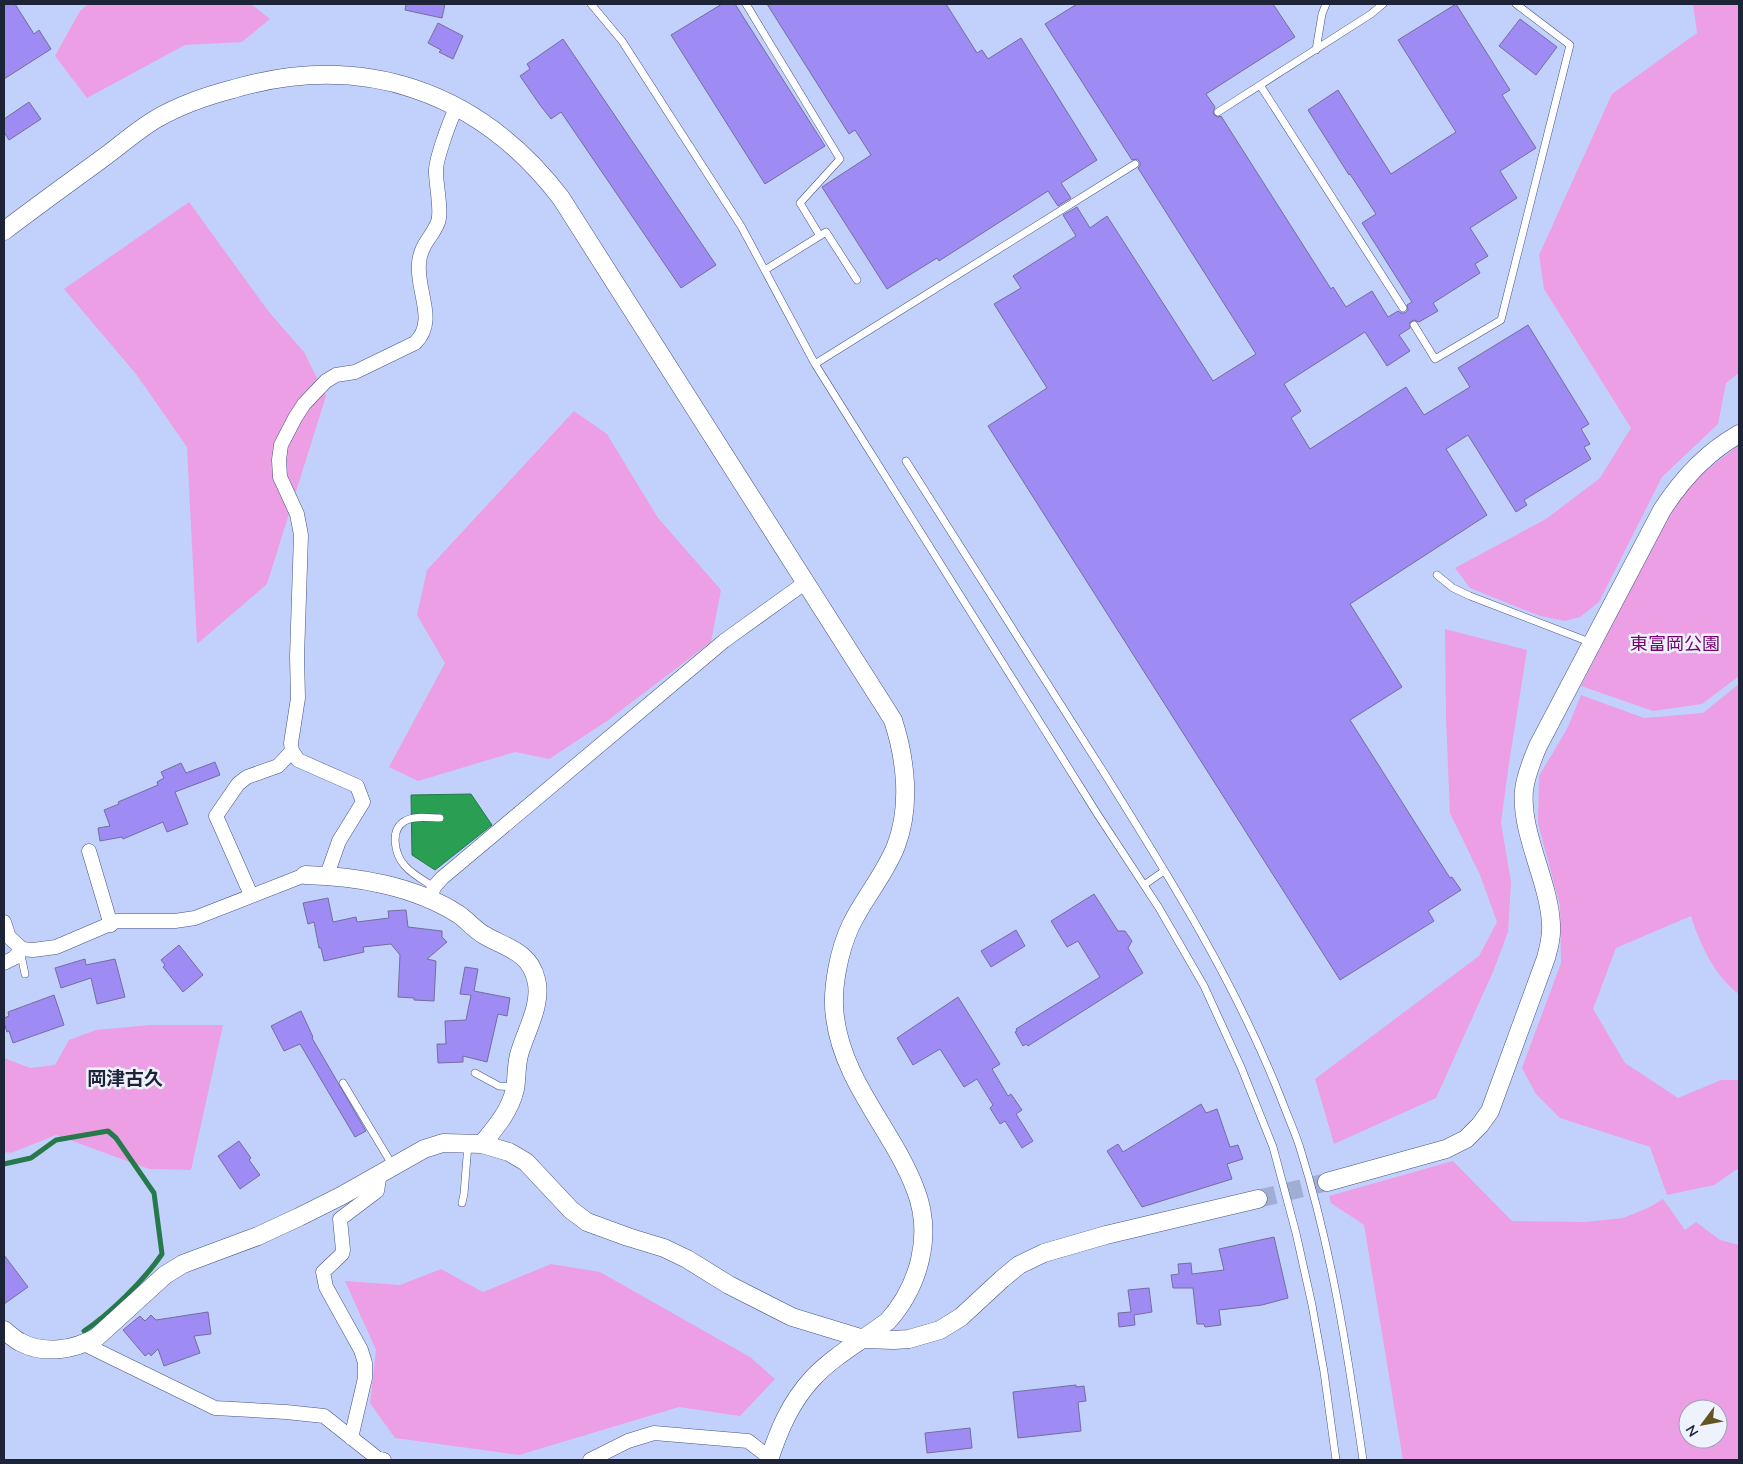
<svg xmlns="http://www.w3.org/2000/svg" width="1743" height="1464" font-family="Mulish,'Noto Sans JP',sans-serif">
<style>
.green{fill:#ec9fe4;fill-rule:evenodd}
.water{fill:#2a9e52;stroke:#26794a}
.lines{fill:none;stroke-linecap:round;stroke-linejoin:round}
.stream{stroke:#26794a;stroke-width:5}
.building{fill:#9e8bf4;stroke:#756da0}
.tertiary-tunnel{stroke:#a1aed4;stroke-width:18;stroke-dasharray:18 9;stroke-linecap:butt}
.service-casing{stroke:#465482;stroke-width:8}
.minor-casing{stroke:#465482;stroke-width:15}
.tertiary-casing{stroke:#465482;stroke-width:19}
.service{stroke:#fff;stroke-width:7}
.minor{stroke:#fff;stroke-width:14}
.tertiary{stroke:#fff;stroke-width:18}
.labels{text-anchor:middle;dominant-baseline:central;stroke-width:5;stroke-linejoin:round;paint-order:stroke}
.park-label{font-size:18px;fill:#780174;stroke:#eef2fd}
.neighbourhood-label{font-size:19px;font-weight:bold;fill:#1e2438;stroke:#eef2fd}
</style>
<rect width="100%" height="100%" fill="#c2d1fb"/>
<path class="green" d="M88,4H251L270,19L242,42L185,45L87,98L55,56L80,11Z
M1693,4H1739V373L1726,383L1718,424L1662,477L1599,602L1580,617L1565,621L1540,616L1470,588L1455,568L1546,519L1600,478L1631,428L1544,289L1539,255L1612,94L1697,33Z
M189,202L269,312L304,352L326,396L267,584L197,644L187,447L136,374L64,289Z
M574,411L607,434L658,518L721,590L711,642L607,721L549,759L515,752L418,781L389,767L445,663L417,615L427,570Z
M1739,445V676L1702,704L1653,711L1581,686L1665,519L1682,495L1705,471Z
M1445,629L1527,650L1508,770L1501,823L1511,882L1508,932L1493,972L1436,1098L1334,1144L1315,1079L1479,956L1497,922L1480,875L1450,813L1446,719Z
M1739,684V994C1716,978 1699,943 1691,916L1616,948L1593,1009L1625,1063L1678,1098L1721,1080H1739V1168L1714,1185L1667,1195L1650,1147L1560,1118L1536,1094L1522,1068L1561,963L1560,906L1538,823L1539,776L1567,729L1581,695L1644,718L1703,713Z
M151,1025H223L191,1170L149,1169L56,1135L11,1153L4,1152V1058L30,1068L55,1065L69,1040L96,1030Z
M1453,1161L1512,1221L1586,1222L1623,1218L1650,1207L1663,1199L1685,1230L1696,1222L1720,1240L1739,1245V1460H1403L1364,1225L1331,1203L1329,1196ZM1688,1409H1718V1439H1688Z
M551,1264L600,1272L750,1357L775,1379L740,1416L679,1407L519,1455L395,1438L370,1403L376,1350L345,1281L400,1285L441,1269L483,1292Z"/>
<path class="water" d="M471,794L492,825L435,870L412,855L411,795Z"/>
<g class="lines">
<path class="stream" d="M4,1164L31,1158L56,1140L108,1131L116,1138L154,1193L162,1254C145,1279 110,1314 84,1331"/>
</g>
<path class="building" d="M4,4H15L34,34L39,30L51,49L4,79Z
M406,4H445L442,18L405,10Z
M722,4H735L825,146L765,184L671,35Z
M767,4H946L977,53L982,50L988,59L1021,38L1097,160L1061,183L1071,198L1058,206L1048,191L939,261L937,258L887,289L822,187L871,155L855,130L849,134Z
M1077,4H1273L1295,37L1206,94L1215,107L1213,112L1214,115L1218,117L1221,116L1331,289L1333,287L1346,307L1372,291L1388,317L1398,311L1401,313H1405L1408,310L1407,305L1412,302L1362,223L1376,214L1350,174L1349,175L1308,110L1338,90L1391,174L1456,132L1398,40L1456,4L1510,90L1502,95L1536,148L1500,171L1517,198L1470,228L1488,256L1475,264L1480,273L1433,303L1438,311L1419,322L1414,320L1410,322V328L1399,335L1410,351L1387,366L1365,332L1284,384L1301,411L1291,418L1310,449L1406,387L1424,415L1470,387L1458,368L1528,325L1589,424L1581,429L1590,444L1584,447L1591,459L1524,500L1527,505L1516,512L1468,435L1446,449L1487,515L1350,604L1402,687L1350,720L1450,878L1452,877L1461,890L1428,911L1434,921L1340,980L988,426L1047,388L994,304L1021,288L1013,276L1076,236L1063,215L1077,207L1090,228L1107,216L1213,381L1256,354L1138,168L1140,166V162L1137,159L1132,160L1045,24Z
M1520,19L1557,47L1536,75L1499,46Z
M438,23L463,36L453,59L439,52L441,50L428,43Z
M563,39L716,265L681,288L561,112L551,119L540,105L520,76L530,69L527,64Z
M29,102L41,119L9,140L4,132V119Z
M215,762L220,775L175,792L188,824L167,832L163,822L123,839L122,837L100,841L98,828L110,826L104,810L119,804L118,802L158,785L157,782L164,778L161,772L181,763L186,773Z
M1094,894L1118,931H1125L1132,941L1128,948L1143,973L1028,1046L1026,1044L1023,1046L1015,1032L1017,1031L1016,1029L1100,977L1078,941L1067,947L1051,921Z
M328,898L333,922L356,917L357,922L389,918L388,911L406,910L408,927L442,931V937L447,942L427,959L436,961L434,1001L414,1000V998L398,997L400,955L391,944L363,947L364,952L324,961L321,948H319L314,922L308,924L303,903Z
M1016,930L1025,946L991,967L981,951Z
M179,945L203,975L183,992L163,967L165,965L161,960Z
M85,959L86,965L115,959L125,997L97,1004L91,978L61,988L55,968Z
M465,967L478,969L474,991L510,998L507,1016L498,1014L487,1062L463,1056V1062L438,1063L437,1044H446L445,1021L466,1020L471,995L460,994Z
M54,995L64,1025L13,1043L9,1031L7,1032L4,1023V1018L9,1016L8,1012Z
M958,997L1000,1064L992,1069L1008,1096L1011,1094L1022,1110L1016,1114L1033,1141L1022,1148L1005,1121L1000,1124L990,1108L993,1105L977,1079L964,1087L940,1049L913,1065L897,1038Z
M301,1011L313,1037L312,1038L366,1131L355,1137L300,1044L284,1051L271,1026Z
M1201,1104L1206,1113L1217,1109L1230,1147L1238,1145L1243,1159L1227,1164L1232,1179L1142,1207L1107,1151L1118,1144L1123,1152Z
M239,1141L251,1158L249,1160L260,1175L240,1189L218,1156Z
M1274,1237L1288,1298L1262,1305L1219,1310L1221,1325L1205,1327L1204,1324H1197L1193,1288H1173L1171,1275L1179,1274L1178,1264L1191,1263L1192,1274L1224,1270L1219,1249Z
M4,1255L28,1287L4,1304Z
M1149,1288L1152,1312L1134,1315L1135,1325L1119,1327L1118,1313L1131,1312L1128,1290Z
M208,1312L211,1334L194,1336L200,1353L164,1366L158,1349L151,1356L149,1353L145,1356L123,1330L140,1316L145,1321L151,1315L156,1320Z
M1076,1385V1387L1084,1386L1086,1401L1078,1402L1081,1431L1018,1438L1013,1392Z
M970,1428L972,1448L927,1453L925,1433Z"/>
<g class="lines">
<path class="tertiary-tunnel" d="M1258,1199L1327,1182"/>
<defs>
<path id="service" d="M591,4L622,41L741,226L815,364L1098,815L1159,908L1204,986L1241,1067L1273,1147L1296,1233L1312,1305L1324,1372L1336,1460
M746,4L840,159L800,203L820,236
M1316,50L1322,14L1326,4
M1260,85L1403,308
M1218,112L1371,14L1383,4
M765,270L826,232L857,280
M1414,325L1435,359L1501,320L1570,45L1516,4
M815,364L1135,164
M906,461C971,564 1036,666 1101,768C1168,875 1236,983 1282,1101C1288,1117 1295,1132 1300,1148C1332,1250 1348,1355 1363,1460
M1437,575L1453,588L1470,596L1592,643
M1144,885L1164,871
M434,887C425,881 413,875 405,866C395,855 389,830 405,821C414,815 430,818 440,818
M22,953L21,955L25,974
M475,1073L499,1086L515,1087
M343,1083L393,1166
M462,1203L464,1194L468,1144"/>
<path id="minor" d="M89,851L111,925
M327,875L339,841L363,802L357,786L298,760L292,751L291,743L298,698L297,657L301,535L297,514L280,477L279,460L281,445L295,418L304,404L326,381L336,375L355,372L415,343C438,321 416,291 419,263C421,243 432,238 438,222C442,211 436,185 436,172C435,161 451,117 457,107
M251,895L216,816L238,784L247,777L278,766L292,751
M430,899L434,887L442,878L724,641L806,582
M4,922L9,937L22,949L33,950L56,947L117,921H175L195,918L305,875
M4,963L14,958L22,949
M84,1344L215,1408L286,1412L324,1416L377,1458L384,1460
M351,1438L365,1378V1363L361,1350L326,1287L323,1272L342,1254L343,1250L340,1219L377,1191L380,1173
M590,1460L628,1441L654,1433L748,1441L770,1458"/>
<path id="tertiary" d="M4,231C38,205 73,180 107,155C123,143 139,129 156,119C180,105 206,96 233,89C363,51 479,91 561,198L893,720C906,760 911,807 896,846C885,874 864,898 851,925C839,950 831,990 835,1017C843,1083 894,1131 916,1191C933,1236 919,1286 888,1321C863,1340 833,1356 812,1379C790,1403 779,1430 769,1460
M305,875C356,876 414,886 458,914C467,920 474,929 484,935C506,948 529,951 536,979C543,1004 525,1032 519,1055C516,1067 517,1078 515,1089C510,1111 496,1127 482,1144
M1327,1182L1446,1149L1466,1139L1480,1125L1490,1111L1546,958C1549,947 1552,936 1551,924C1549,881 1520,833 1524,790C1526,775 1532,760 1538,746L1662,510C1682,479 1707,452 1739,434
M4,1330C9,1334 14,1339 20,1342C44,1355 74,1350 97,1337L165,1275L183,1264L258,1236L299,1217L341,1196L424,1149L443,1143L482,1144L509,1152L526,1162L571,1210L587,1222L628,1237L664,1248L687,1259L729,1285L792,1317L864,1339L894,1340L909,1339L940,1330L961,1317L1002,1279L1019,1265L1044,1253L1106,1235L1258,1199"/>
</defs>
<use href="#service" class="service-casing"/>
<use href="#minor" class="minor-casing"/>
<use href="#tertiary" class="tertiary-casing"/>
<use href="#service" class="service"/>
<use href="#minor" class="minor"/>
<use href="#tertiary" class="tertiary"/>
</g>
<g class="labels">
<g class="park-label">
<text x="1675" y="643">東富岡公園</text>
</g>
<g class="neighbourhood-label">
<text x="125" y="1078">岡津古久</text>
</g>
</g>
<rect width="1743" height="1464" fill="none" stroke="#1e2438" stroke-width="10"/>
<g transform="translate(1703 1424) rotate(238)"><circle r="24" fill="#eef2fd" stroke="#9ba0ae"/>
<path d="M0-4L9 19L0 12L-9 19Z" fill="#655422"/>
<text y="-8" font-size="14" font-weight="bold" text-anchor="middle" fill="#1e2438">N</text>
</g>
</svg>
